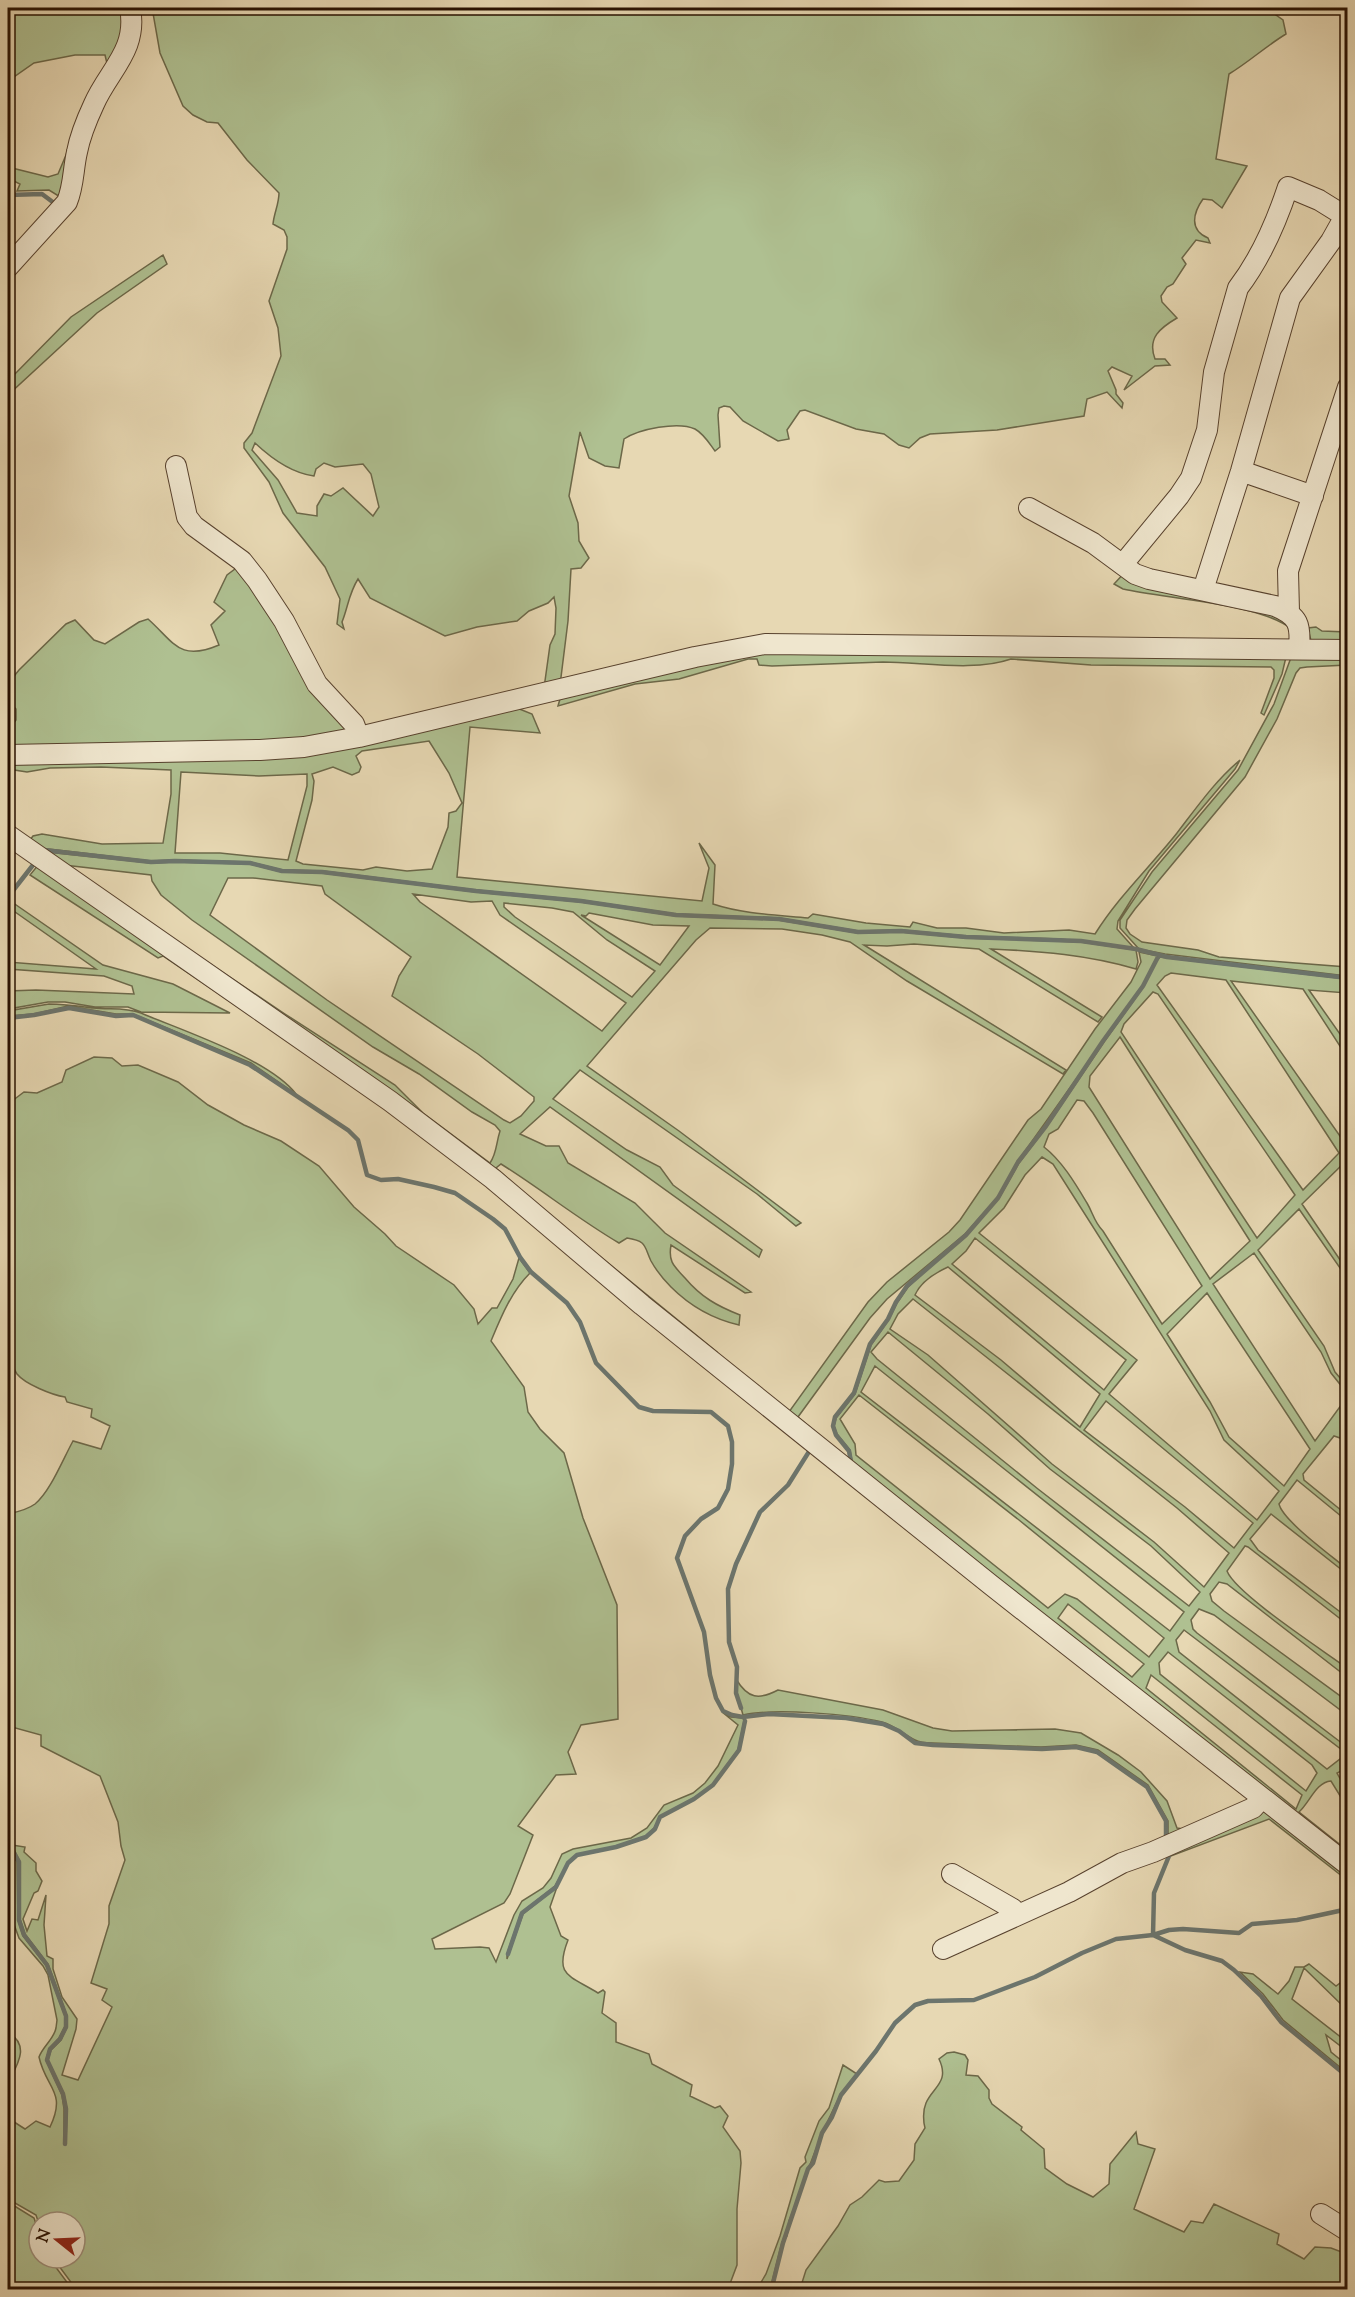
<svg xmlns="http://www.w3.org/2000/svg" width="1355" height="2297" font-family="'Sorts Mill Goudy',serif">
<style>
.green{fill:#afc091;stroke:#6c6849;stroke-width:1.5;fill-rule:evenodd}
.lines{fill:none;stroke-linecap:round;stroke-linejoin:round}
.stream{stroke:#6c756d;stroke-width:4.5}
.minor-casing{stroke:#58422e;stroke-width:22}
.minor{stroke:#efe6ce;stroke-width:20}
</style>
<rect width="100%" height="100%" fill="#e7d8b3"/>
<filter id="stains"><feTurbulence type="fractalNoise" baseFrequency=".00333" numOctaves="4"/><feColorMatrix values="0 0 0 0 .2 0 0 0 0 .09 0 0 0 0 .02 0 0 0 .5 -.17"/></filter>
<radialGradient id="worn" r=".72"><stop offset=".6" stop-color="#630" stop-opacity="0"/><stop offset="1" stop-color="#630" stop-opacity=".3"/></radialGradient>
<path class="green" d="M8,8H127L128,16L109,72L105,55H75L34,63L8,81Z
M133,8H1266L1283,20L1286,34C1266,46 1249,62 1229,74L1216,159L1247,166L1222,208L1212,200L1203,199C1193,213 1189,230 1208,238L1210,243L1196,240L1182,258L1186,264L1173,284L1167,287L1161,296L1162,302L1177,318C1160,328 1147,338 1155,359H1165L1170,365L1155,366L1124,390L1132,376L1112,367L1108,371L1116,390V394L1123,403L1122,408L1107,392L1087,399L1084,416L997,430L930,434L920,438L909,448L899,445L884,434L856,429L805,410L800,411L787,430L789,439L778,441L743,421L730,407L724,406L719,408L718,415L720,447L715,451C709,443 704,434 695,429C678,421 639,429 624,439L619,468L605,466L589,458L580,432L569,496L578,523L579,541L589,558L581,568L571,569L568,621L560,685L544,688L550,645L555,634L556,608L554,597L548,603L529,611L517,621L477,627L445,636L370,598L358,579C349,593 348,607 342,622L344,629L337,624L340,599L325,567L283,513L269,482L244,448V443L252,433L281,356L278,328L269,301L287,249V237L284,230L273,224C274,213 279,204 279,193L247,160L218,123L207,122L193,115L183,106L160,53L153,13ZM255,443C272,459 291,473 314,476L316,469L324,463L335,467L363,464L371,474L379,507L373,516L343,488L331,496L324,494L317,506V516L297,513L278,480L252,450Z
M74,136L65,200L49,190L17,191L20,184L8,178V167L48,177L58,174Z
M163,255L167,264L97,313L8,395V381L71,317Z
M239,566L354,730L329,739L8,750V730L16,720V709L8,701V680H11L19,670L66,624L75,620L94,640L105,644L139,622L148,619C174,642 179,662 219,645L211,625L225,611L214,602L227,575Z
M1126,571L1276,613L1293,630C1261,603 1167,599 1123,589L1114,584Z
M1316,627L1322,631L1347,632V645L1311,641L1308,628Z
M1293,652L1347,654V665L1307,667L1300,668L1296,673L1277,719L1245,777L1135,909L1127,920L1126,928L1130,934L1142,942L1198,950L1219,957L1347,967V976L1165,954L1139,949L1120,928V920L1152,872L1238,770L1274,704Z
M747,654L1286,657L1282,674L1264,715L1261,713L1274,678V670L1271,667L1091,665L1011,659C974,672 922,662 883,662C846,663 809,665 772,666L759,665L757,659H748L679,679L635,684L558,706L560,699Z
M517,708L532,714L540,733L470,727L457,877L702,901L709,868L699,843L715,865L713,904C743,914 776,915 808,918L813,914L866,923L910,927L913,922L937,928H966L1004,933L1069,930L1095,934C1118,897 1150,867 1177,833C1197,807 1215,781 1240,760L1235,769L1149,871L1118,921L1117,929L1134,948L1060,939L967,936L901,930L858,931L779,918L676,914L581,900L476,890L323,871L282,870L250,862L175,860L151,861L41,848V850L56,853L151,863L175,862L250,864L282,872L322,873L476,892L581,902L676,916L778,920L858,933L901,932L966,938L1081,942L1136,950L1138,962L1136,969C1089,955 1040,951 991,949L1102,1017L1098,1022L979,949L914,944L887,946L864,945L1066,1070L1063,1074L907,981L850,942L822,935L782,929L710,928L696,940L587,1066L679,1131L801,1223L796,1226L757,1194L580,1070L553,1099L627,1150L660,1167L673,1185L762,1250L759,1257L550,1107L520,1134L546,1146H559L568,1163L635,1203L665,1233L751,1292L745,1293L671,1245C668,1262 674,1266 685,1278C701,1297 717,1306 740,1315L739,1325C713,1319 690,1306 671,1287C664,1280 656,1270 651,1261C644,1246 647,1241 627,1238L619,1243C578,1219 541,1189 501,1164L496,1168L543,1210L717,1352L715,1359L182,945L285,1014L395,1085L423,1113L490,1163C497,1153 496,1143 500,1131L495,1125L472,1112L419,1074L373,1047L192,920L161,895L152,881L151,875L55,864L8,831V824L30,840L33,836L42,834L102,844L163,843L171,794V770L101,767L50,768L27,772L8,769V761L216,760ZM429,741L449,773L462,803L456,811L449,813L448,827L432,869L407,871L376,867L363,870L303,864L296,861L312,800L314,781L312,774L333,767L352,775L359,772L361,767L356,756L362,751ZM181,772L259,776L307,774V786L288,860L220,853H175ZM228,878H253L322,886L325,894L411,957L399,976L392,996L478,1054L534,1097V1101L521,1116L510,1123L504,1120L327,1000L210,915ZM413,894L471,902L492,901L500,915L626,1003L602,1031L420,902ZM504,903L552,908L573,912L607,940L655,971L632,997L515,917L504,907ZM589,913L653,925L689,926L660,965L581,915L586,916Z
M39,864L247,1007L241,1009L163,956L158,958L30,875Z
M9,900L103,965L173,984L230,1013L141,1012L128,1007H95L65,1002H48L8,1009V991L36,990L134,994L132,986L104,976L8,969V962L96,969L8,907Z
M1139,952L1158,956L1143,985L1018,1161L998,1197L965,1234L887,1299L870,1318L798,1417L851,1462L852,1461L850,1450L837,1434L834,1426L836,1418L855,1394L871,1345L889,1319L897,1303L908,1287L925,1270L966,1236L999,1198L1019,1163L1047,1126L1104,1042L1144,986L1154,964L1160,957L1347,979V993L1309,990L1347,1044V1057L1303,989L1231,981L1347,1146V1170L1343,1164L1302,1204L1347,1270V1278L1299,1209L1258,1250L1324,1346L1335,1372L1347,1386V1393L1331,1373L1321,1352L1254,1253L1213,1284L1315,1441L1347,1397V1417L1341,1427L1347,1431V1444L1340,1438L1334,1436L1303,1474L1304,1480L1347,1515V1521L1297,1480L1279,1504C1283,1521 1332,1556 1347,1569V1574L1271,1514L1250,1539L1258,1550L1347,1617V1624L1248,1547L1245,1546L1227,1571C1236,1594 1324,1651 1347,1668V1677L1227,1584L1219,1582L1210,1594L1212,1601L1224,1611L1347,1701V1715L1214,1615L1199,1609L1191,1620L1193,1629L1197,1633L1347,1747V1768L1337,1773L1347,1791V1807L1331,1781C1316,1782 1310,1802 1299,1812L1347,1850V1861L786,1416L868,1302L887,1282L949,1232L960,1220L1028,1120L1041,1109L1095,1029L1131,982L1141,962ZM1171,973L1226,980L1339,1153L1303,1190L1157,985L1165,976ZM1153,992L1158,994L1295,1195L1257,1238L1121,1032L1124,1024ZM1120,1037L1250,1241L1210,1279L1089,1087L1090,1076ZM1077,1100L1084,1101L1093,1113L1202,1286L1162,1324L1103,1231C1094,1222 1093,1213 1087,1203C1075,1183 1062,1161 1044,1147L1049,1134L1058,1129ZM1042,1157L1053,1164L1074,1197L1210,1411L1224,1440L1279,1491L1257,1520L1109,1394L1137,1360L979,1233L1004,1208L1025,1175ZM975,1238L1126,1360L1104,1390L952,1264L966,1251ZM948,1267L1100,1394L1080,1427L1001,1360L915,1295C921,1281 935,1273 948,1267ZM1207,1293L1310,1449L1284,1486L1229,1437L1210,1402L1167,1334ZM913,1299L1177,1508L1229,1553L1204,1587L1154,1542L1052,1464L928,1355L890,1329L898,1314ZM888,1332L988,1414L1050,1469L1151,1546L1200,1592L1189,1606L1038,1489L877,1359L871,1352ZM875,1366L1184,1612L1170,1631L861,1392ZM859,1395L1019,1520L1164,1638L1149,1657L1077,1599L1065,1594L1048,1608L856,1455L855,1444L840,1419ZM1106,1401L1253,1523L1234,1548L1185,1507L1084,1430ZM1068,1604L1144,1664L1132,1677L1058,1618ZM1184,1630L1342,1750L1345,1755L1327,1769L1179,1652L1176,1640ZM1168,1652L1312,1765L1317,1773L1306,1791L1160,1674L1159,1663ZM1151,1675L1302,1795L1296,1809L1146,1688Z
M49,1004C64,1004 78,1006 93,1008C110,1010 124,1007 141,1013C183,1031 269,1059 296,1094L251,1063L133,1014H116L68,1006L34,1014L8,1016V1011Z
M94,1057L112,1058L122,1066L138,1065L178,1082L208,1105L244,1125L281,1141L319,1166L354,1207L385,1234L396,1246L454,1285L474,1309L478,1324L492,1308H497L513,1279L519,1258L530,1273C511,1292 501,1317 491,1341L524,1387L528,1412L540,1429L564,1453L583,1518L617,1605L618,1719L581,1725L568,1752L576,1774L556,1775L518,1826L533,1835L510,1894L504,1903L432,1939L435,1949L480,1947L489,1948L496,1962L514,1915L522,1901L543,1888L551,1878L562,1854L573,1849L631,1838L647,1828L664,1805L693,1793L705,1783L718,1766L738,1725L722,1712L731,1717L743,1718L744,1721L738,1750L713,1784L694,1798L660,1817L654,1828L646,1837L616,1847L576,1855L568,1863L555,1886L521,1913L507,1954V1959L523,1914L557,1887L550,1907L561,1936L568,1940C554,1976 569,1975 598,1993L603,1990L605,1992L602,2013L616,2023V2042L649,2054L652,2064L692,2085L690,2096L715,2108L720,2106L728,2116L723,2127L740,2151L741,2163L737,2209V2265L728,2289H76L53,2258H75V2222H39V2224L36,2215L8,2199V2109L11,2113V2120L25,2129L36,2121L50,2127C67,2091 46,2089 39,2057C43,2046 54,2039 56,2028L57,2020L48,1975L43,1966L19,1938L12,1919L13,1879L8,1844L17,1862L18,1920L23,1936L46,1965L65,2016V2026L59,2038L49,2049L46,2060L62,2095L64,2109V2144L66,2143L67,2109L64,2094L48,2060L51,2050L61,2040L67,2027V2016L48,1964L25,1934L20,1919V1862L12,1845L25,1847L24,1852L36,1863V1871L42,1881L38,1891L34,1893L23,1919L27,1931L32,1919L38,1920L46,1895L44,1925L47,1956L53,1959V1969L62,1997L77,2019L76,2029L62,2075L78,2080L112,2007L102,2000L107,1989L91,1983L109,1924V1906L125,1860L121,1846L118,1822L100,1776L41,1746V1735L8,1726V1514C17,1512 27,1510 35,1504C50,1492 63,1459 73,1441L101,1449L110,1426L91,1417L92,1409L67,1402L65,1397C52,1395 25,1384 17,1374C12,1367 10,1359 8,1351V1104L24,1092L37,1093L62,1082L66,1070Z
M736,1679C748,1699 759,1700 778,1690L883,1710L933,1728L952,1731L1055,1729L1081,1733L1118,1755L1141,1772L1167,1801L1177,1828L1184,1829L1168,1844V1821L1148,1785L1098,1750L1076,1745L1041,1747L933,1743C927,1743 920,1743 915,1740C903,1734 896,1726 882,1722C850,1714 775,1708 743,1715L737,1693Z
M1267,1810L1347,1874V1880L1269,1819L1171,1856V1851Z
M1309,1964L1336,1986L1344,1980L1347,1985V2010L1304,1968L1292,1999L1347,2042V2051L1326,2035L1331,2052L1347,2065V2073L1283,2020L1263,1994L1240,1972L1253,1974L1278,1994L1289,1981L1295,1967H1304Z
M8,2032C31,2046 17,2065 8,2083Z
M954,2052L965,2055L968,2060L966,2075L978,2076L989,2090V2098L992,2104L1022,2127L1021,2130L1044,2149L1045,2168L1067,2184L1093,2197L1109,2184L1110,2164L1136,2132L1138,2144L1155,2149L1134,2209L1184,2232L1191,2221L1203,2223L1214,2204L1279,2234L1277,2244L1304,2259L1315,2247L1331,2248L1347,2254V2289H800L806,2270L838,2226L850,2205L862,2197L879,2180L885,2182L899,2181L914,2160L915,2144L925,2128C923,2121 923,2110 926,2103C933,2087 950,2082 939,2059L947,2053Z
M843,2065L857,2074C852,2081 844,2088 840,2096C819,2136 805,2179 789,2221L787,2236L782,2242L772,2282L765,2289H757L766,2274L780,2236L800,2168L806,2162L805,2157L819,2121L829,2108Z
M8,2202L34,2218L39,2233V2258H49L72,2289H8Z"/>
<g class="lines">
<path class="stream" d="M8,195L42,194L54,203
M43,850L151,862L175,861L250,863L282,871L322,872L476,891L581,901L676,915L779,919L858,932L901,931L966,937L1081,941L1136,949L1167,957L1348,978
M8,897L33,865
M8,1018L34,1015L69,1008L116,1016L133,1015L250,1065L348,1130L358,1140L367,1175L381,1180L398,1179L434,1187L455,1193L493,1219L505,1229L520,1257L531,1272L567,1303L580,1322L596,1363L639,1407L653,1411L711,1412L728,1426L732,1442V1464L728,1489L718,1508L701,1519L685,1536L677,1558L704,1632L710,1675L716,1698L723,1711L732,1715L743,1717L769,1714L846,1718L883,1724L899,1731L915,1743L933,1745L1042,1749L1076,1747L1097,1752L1147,1787L1166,1821V1840
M851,1462L849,1451L836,1435L833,1426L835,1417L854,1393L870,1344L888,1319L896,1302L907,1286L966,1235L998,1198L1018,1162L1046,1126L1103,1041L1143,986L1159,955
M741,1708L736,1693L737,1667L729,1642L728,1589L736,1564L760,1512L788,1485L810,1450L812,1452
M8,1843L19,1862V1920L24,1935L47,1965L66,2016V2027L60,2039L50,2049L47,2060L63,2094L66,2109L65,2144
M1169,1856L1154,1893L1153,1935L1185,1950L1222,1961L1234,1970L1261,1996L1281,2022L1348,2077
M508,1954L522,1913L556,1887L568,1863L577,1855L616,1847L646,1837L655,1829L660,1817L694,1799L713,1785L739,1750L745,1721
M766,2290L773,2283L783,2243L808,2169L813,2163L822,2133L832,2117L841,2095L876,2051L895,2023L915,2005L928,2001L974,2000L990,1994L1035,1977L1082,1953L1116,1939L1153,1935L1169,1930L1183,1929L1239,1933L1252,1924L1297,1920L1348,1909"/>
<defs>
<path id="minor" d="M8,267L67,202C74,185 73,169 77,152C80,136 87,119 94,104C109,70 138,50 130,8
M176,466L187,517L194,526L242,561L257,580L284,621L317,684L354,724L359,737
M1241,471L1313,496
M1029,508L1093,543L1135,574L1149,579L1275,606C1299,616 1301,625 1299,649
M1123,564L1179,496L1191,478L1207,430L1214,372L1238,288C1261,258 1276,223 1288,187L1319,200L1348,218
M1203,590L1241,471L1290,298L1331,241L1345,216
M1289,612L1288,571L1348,387
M8,755L260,750L304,747L359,737L695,657L765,644L1348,650
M8,835L390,1101L493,1179L642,1305L991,1585L1348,1865
M952,1874L1013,1909L1016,1916
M943,1949L1069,1892L1122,1863L1153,1852L1253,1808L1261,1799
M1321,2214L1348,2231"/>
</defs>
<use href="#minor" class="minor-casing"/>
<use href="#minor" class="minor"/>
</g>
<rect width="1355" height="2297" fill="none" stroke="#e7d8b3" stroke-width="30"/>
<rect x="9" y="9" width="1337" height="2279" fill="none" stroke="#281001" stroke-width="3"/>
<rect x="15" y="15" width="1325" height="2267" fill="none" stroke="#281001" stroke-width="1.5"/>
<g transform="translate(57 2240) rotate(288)"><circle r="28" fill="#efe6ce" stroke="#9f907c" stroke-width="1.5"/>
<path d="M0-4.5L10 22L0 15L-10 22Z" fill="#8f2418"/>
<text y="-9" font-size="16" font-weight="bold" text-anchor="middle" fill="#281001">N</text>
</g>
<rect width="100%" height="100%" filter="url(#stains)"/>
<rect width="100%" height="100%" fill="url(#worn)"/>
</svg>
